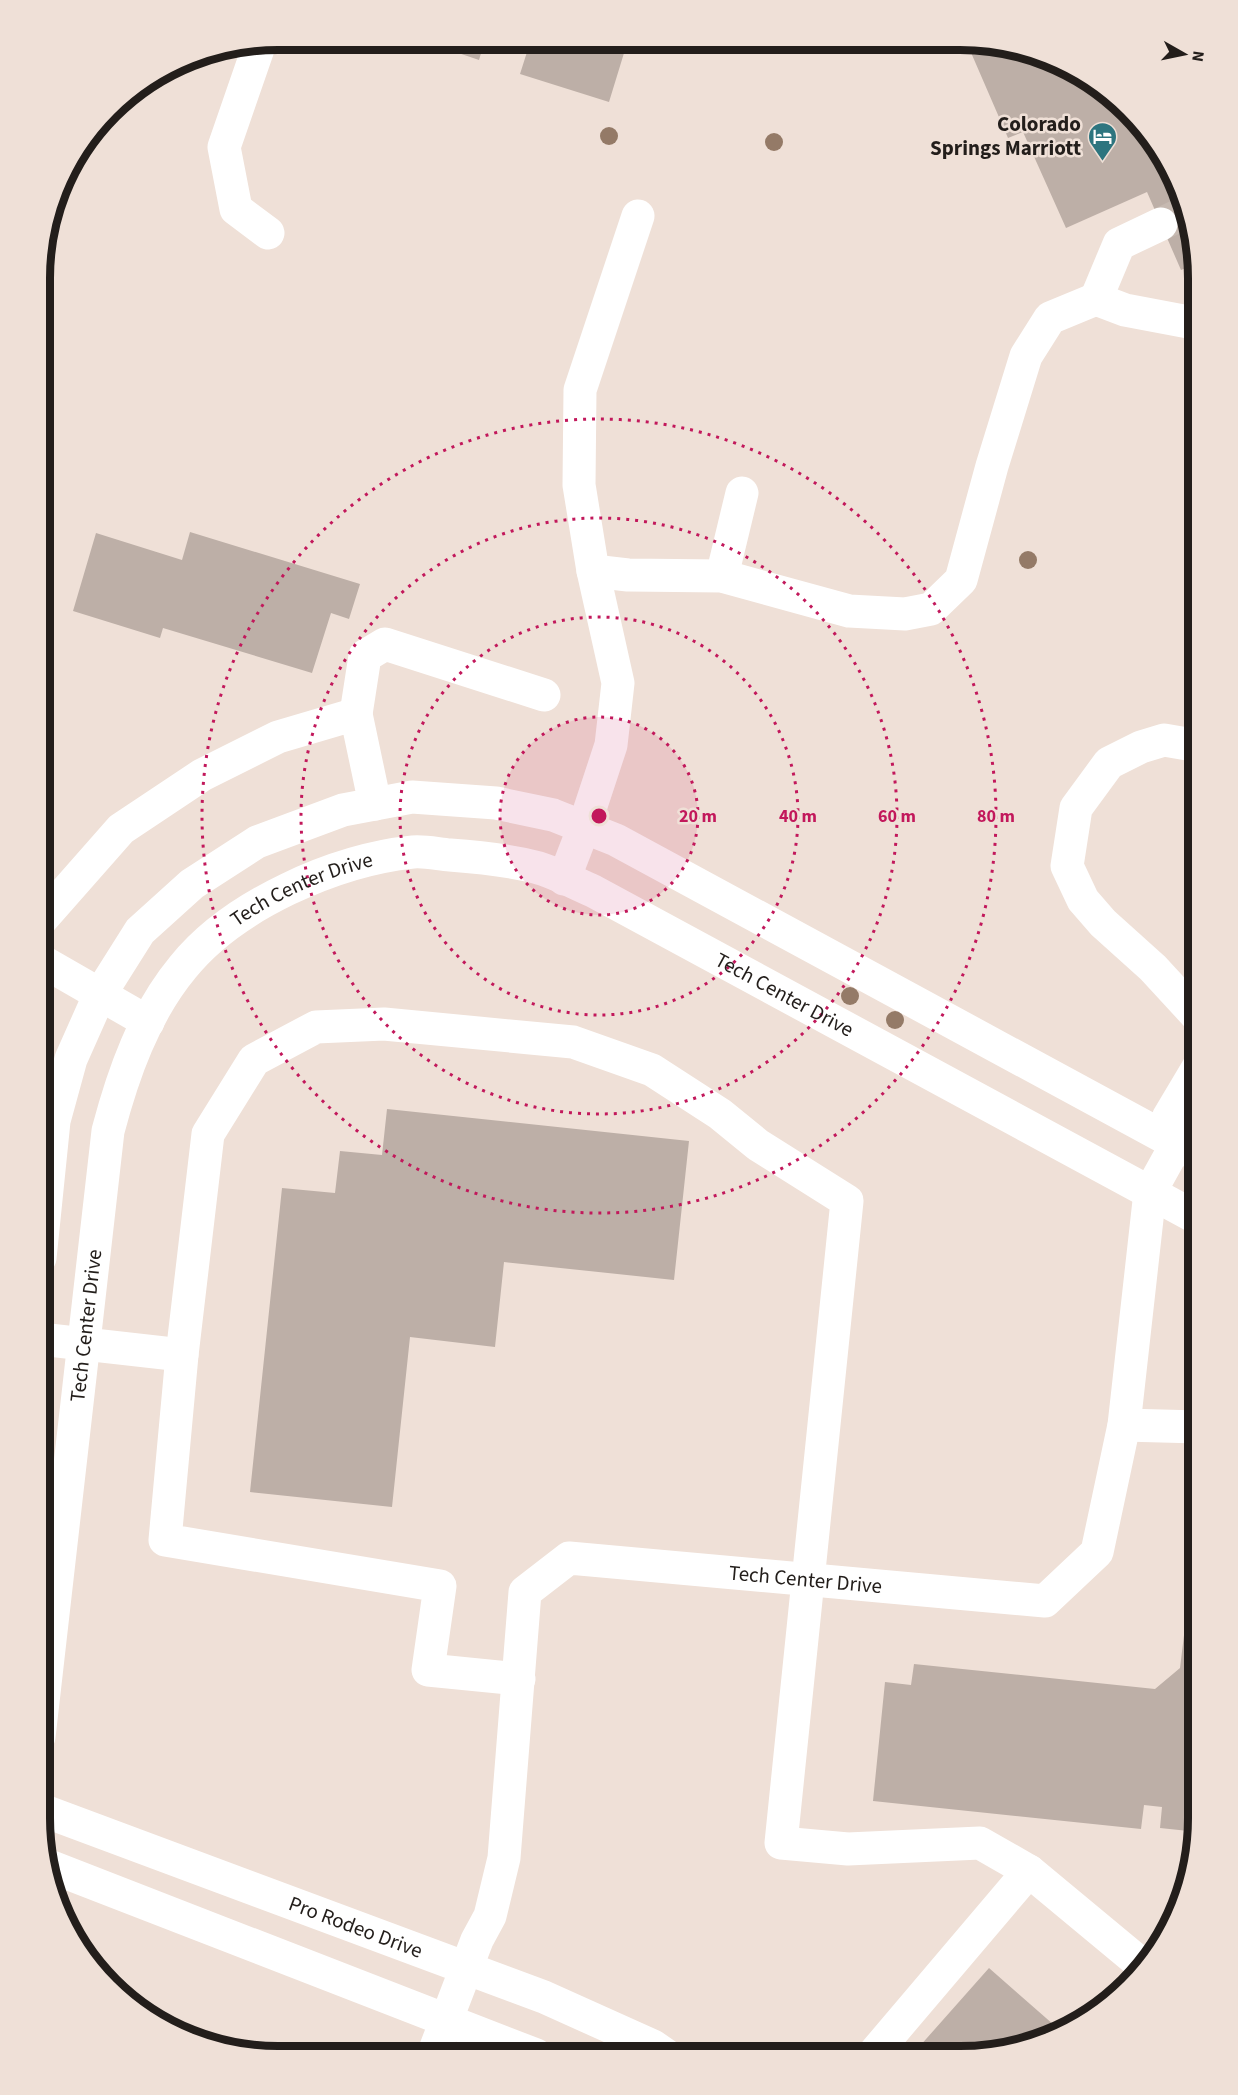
<svg xmlns="http://www.w3.org/2000/svg" width="1238" height="2095" font-family="'Source Sans 3',sans-serif">
<style>
.building{fill:#bdafa7}
.lines{fill:none;stroke-linecap:round;stroke-linejoin:round}
.minor-tunnel{stroke:#c6b9b1;stroke-width:33;stroke-dasharray:33 16;stroke-linecap:butt}
.minor{stroke:#fff;stroke-width:33}
.tree{fill:#947a67}
.ring{fill:none;stroke:#c2185b;stroke-width:3;stroke-dasharray:3 6}
.labels{text-anchor:middle;dominant-baseline:central;stroke-width:5;stroke-linejoin:round;paint-order:stroke}
.poi-label{font-size:21px;font-weight:bold;fill:#231e1b;stroke:#efe0d7;text-anchor:end}
.street-label{font-size:21px;fill:#231e1b;stroke:#efe0d7}
.rim{fill:none;stroke:#231e1b;stroke-width:8}
.centre{fill:#c2185b;stroke:#efe0d7;stroke-width:3}
.ring-label{font-size:18px;text-anchor:middle;font-weight:bold;fill:#c2185b;stroke:#efe0d7;stroke-width:5;stroke-linejoin:round;paint-order:stroke}
</style>
<rect width="100%" height="100%" fill="#efe0d7"/>
<path class="building" d="M417,39L485,40L479,60Z
M488,40H628L609,102L520,74L527,52Z
M966,41H992L1052,57L1106,88L1150,133L1181,186L1196,264L1181,270L1147,192L1066,228L1023,132L1008,138Z
M190,532L360,584L349,619L331,613L312,673L163,628L160,638L73,611L96,533L182,560Z
M387,1109L689,1141L674,1280L504,1262L495,1347L410,1337L392,1507L250,1492L282,1188L335,1193L340,1151L382,1155Z
M1197,1528L1198,1832L1160,1828L1162,1807L1144,1805L1141,1829L873,1801L885,1682L911,1685L914,1664L1155,1689L1180,1668Z
M989,1968L1062,2032L1052,2038L961,2056H911Z"/>
<g class="lines">
<path class="minor-tunnel" d="M1161,224L1186,212"/>
<g class="minor">
<path d="M260,43L224,147L236,209L268,233"/>
<path d="M1096,299L1119,244L1161,224"/>
<path d="M593,571L628,575L722,576L849,611L905,614L931,609L961,580L992,466L1026,356L1050,318L1096,299L1125,310L1199,324"/>
<path d="M722,576L742,493"/>
<path d="M356,714L365,656L385,644L544,695"/>
<path d="M564,879L584,827L611,745L618,683L593,571L579,485L580,390L638,216"/>
<path d="M40,921L121,829L202,775L278,737L356,714L375,804"/>
<path d="M40,960L148,1022"/>
<path d="M1199,1018L1153,968L1103,923L1083,900L1067,866L1076,808L1109,763L1141,747L1164,740L1199,746"/>
<path d="M1197,1140L1181,1136L1168,1118L1199,1066"/>
<path d="M40,1258L54,1121L71,1059L99,996L140,931L192,884L257,842L343,810L412,797L496,803L553,815L616,840L1199,1156"/>
<path d="M40,1339L182,1355"/>
<path d="M1124,1425L1199,1427"/>
<path d="M519,1679L428,1670L440,1586L165,1540L182,1355L208,1134L254,1060L316,1027L384,1024L573,1042L652,1070L720,1114L758,1145L847,1201L781,1843L848,1849L980,1843L1029,1871"/>
<path id="s1" d="M39,1737L108,1131C123,1074 144,1014 183,967C233,905 335,860 413,852C425,851 438,854 450,855C478,857 507,860 535,867C555,872 574,883 593,891L1199,1219"/>
<path id="s2" d="M39,1809L544,1997L653,2046L666,2055"/>
<path d="M49,1866L536,2055"/>
<path id="s3" d="M433,2055L477,1940L490,1916L504,1858L525,1592L569,1558L1045,1601L1097,1552L1124,1425L1150,1192L1181,1136"/>
<path d="M872,2056L1029,1871L1141,1964L1146,1966"/>
</g>
</g>
<g class="tree">
<circle cx="609" cy="136" r="9"/>
<circle cx="774" cy="142" r="9"/>
<circle cx="1028" cy="560" r="9"/>
<circle cx="850" cy="996" r="9"/>
<circle cx="895" cy="1020" r="9"/>
</g>
<circle cx="599" cy="816" r="99" fill="#c2185b" fill-opacity=".12"/>
<g class="ring">
<circle cx="599" cy="816" r="99"/>
<circle cx="599" cy="816" r="199"/>
<circle cx="599" cy="816" r="298"/>
<circle cx="599" cy="816" r="397"/>
</g>
<defs>
<symbol id="hotel-pin" viewBox="-11 -11 22 30"><path d="M0 17L-7.5 6A9.5 9.5 0 1 1 7.5 6Z" fill="#2d757f" stroke="#efe0d7"/><path d="M-6-4.5h1.5V1H6V5H4.5V3h-9V5H-6ZM-4 0a1.8 1.8 0 1 1 3.6 0ZM.5 0V-2.5h3Q6-2.5 6 0Z" fill="#fff"/></symbol>
</defs>
<g fill-rule="evenodd">
<use href="#hotel-pin" x="1086" y="120" width="33" height="45"/>
</g>
<g class="labels">
<g class="poi-label">
<text x="1081" y="124">Colorado<tspan x="1081" dy="24">Springs Marriott</tspan></text>
</g>
<g class="street-label">
<text stroke="none"><textPath href="#s1" startOffset="936">Tech Center Drive</textPath></text>
<text stroke="none"><textPath href="#s1" startOffset="1458">Tech Center Drive</textPath></text>
<text stroke="none"><textPath href="#s1" startOffset="414">Tech Center Drive</textPath></text>
<text stroke="none"><textPath href="#s3" startOffset="770">Tech Center Drive</textPath></text>
<text stroke="none"><textPath href="#s2" startOffset="338">Pro Rodeo Drive</textPath></text>
</g>
</g>
<path d="M0 0H1238V2095H0ZM278 50H960A228 228 0 0 1 1188 278V1818A228 228 0 0 1 960 2046H278A228 228 0 0 1 50 1818V278A228 228 0 0 1 278 50Z" fill="#efe0d7" fill-rule="evenodd"/>
<path class="rim" d="M278 50H960A228 228 0 0 1 1188 278V1818A228 228 0 0 1 960 2046H278A228 228 0 0 1 50 1818V278A228 228 0 0 1 278 50Z"/>
<circle cx="599" cy="816" r="9" class="centre"/>
<g class="ring-label">
<text x="698" y="822">20 m</text>
<text x="798" y="822">40 m</text>
<text x="897" y="822">60 m</text>
<text x="996" y="822">80 m</text>
</g>
<g transform="translate(1184 54) rotate(99)" stroke="#efe0d7" stroke-width="4.5" paint-order="stroke">
<path d="M0-4.5L10 22L0 15L-10 22Z" fill="#231e1b"/>
<text y="-9" font-size="16" font-weight="bold" text-anchor="middle" fill="#231e1b">N</text>
</g>
</svg>
